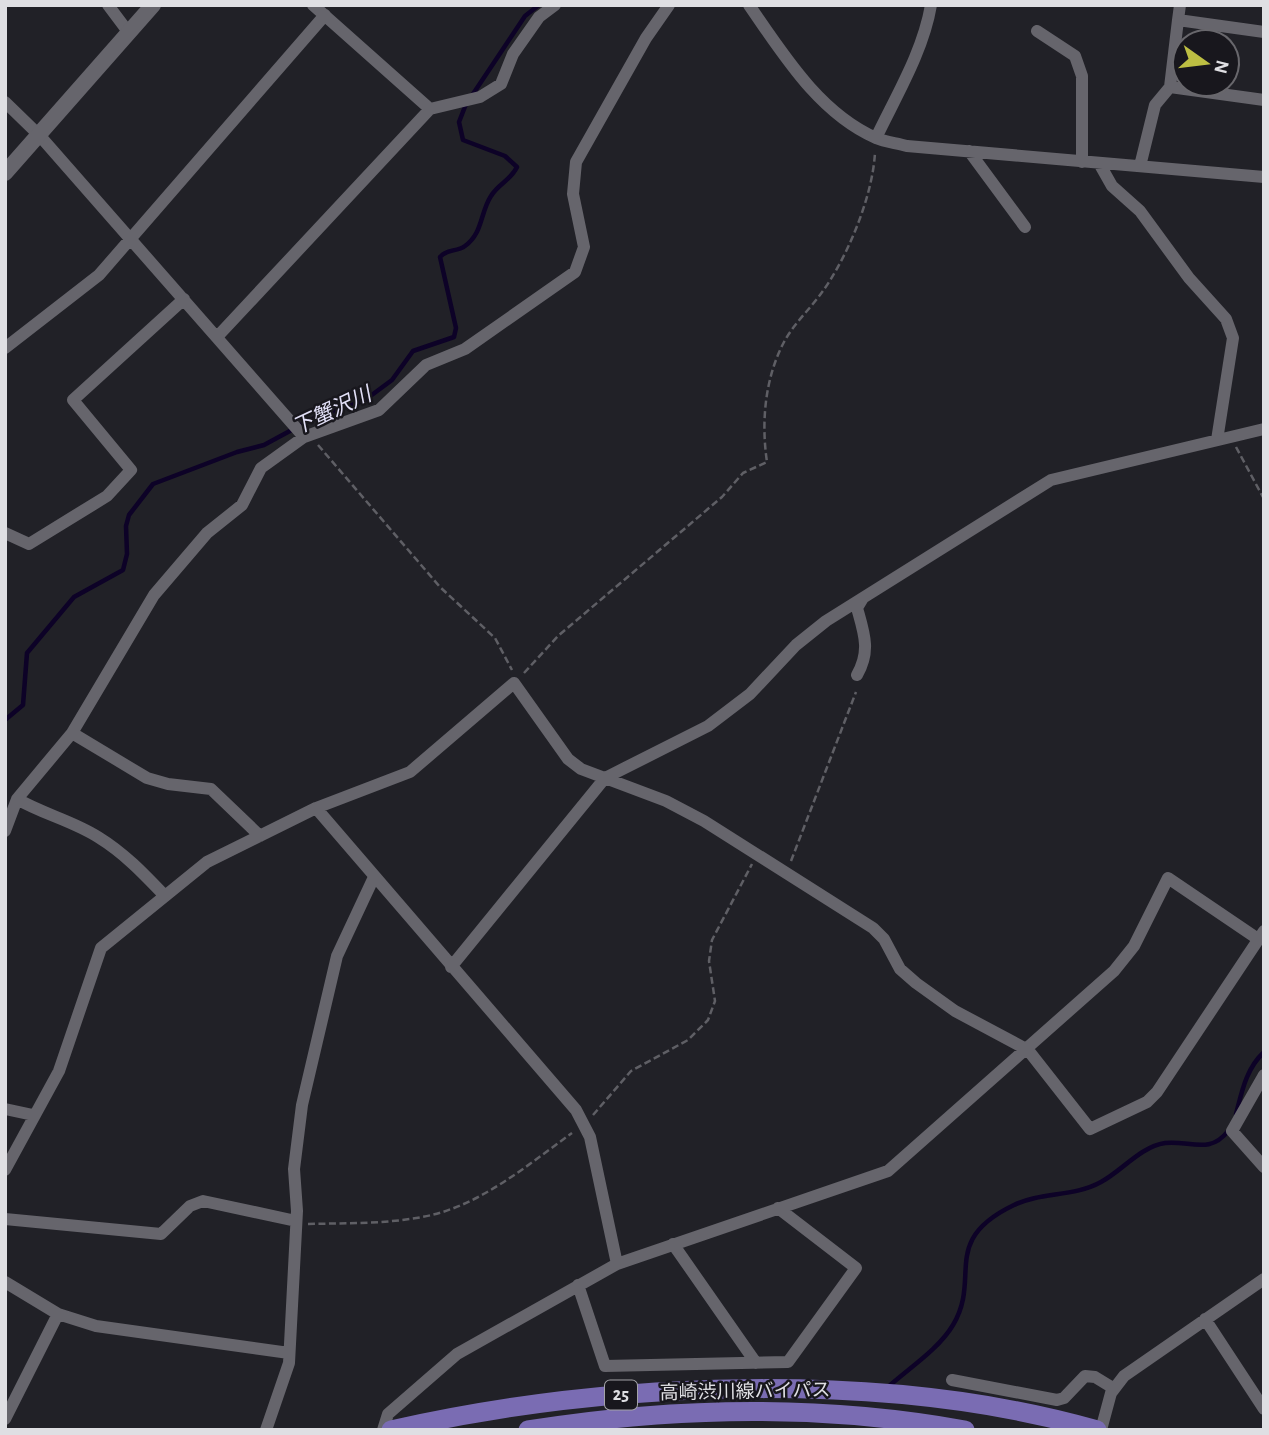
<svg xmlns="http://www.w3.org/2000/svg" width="1269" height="1435" font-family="'Alegreya Sans','Noto Sans JP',sans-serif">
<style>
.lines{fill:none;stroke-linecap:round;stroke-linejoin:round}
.stream{stroke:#0d0227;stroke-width:4.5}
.path{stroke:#5f5f65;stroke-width:2.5;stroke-dasharray:7 3.5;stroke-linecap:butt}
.minor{stroke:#66656c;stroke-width:12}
.tertiary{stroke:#66656c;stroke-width:16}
.primary{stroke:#7a6cb3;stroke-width:19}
.labels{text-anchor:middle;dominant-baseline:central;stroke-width:5;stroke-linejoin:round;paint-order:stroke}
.shield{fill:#18171d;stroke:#a3a3a8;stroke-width:2}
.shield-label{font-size:18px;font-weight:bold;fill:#dfdfe3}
.street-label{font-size:19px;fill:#dfdfe3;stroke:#18171d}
.water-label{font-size:21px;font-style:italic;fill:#e2e0f7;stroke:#18171d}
</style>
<rect width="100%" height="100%" fill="#212127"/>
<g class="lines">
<path class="stream" d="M471,97L525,16L539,5
M5,720L23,705L27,653L74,597L123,570L127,554L126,526L129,515L153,484L237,452L264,445L312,419L365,400L392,380L413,351L454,337L456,328L440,257C446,249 457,252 465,246C483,233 480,213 491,196C498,184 511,180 517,167L505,156L463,140L459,122L466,104
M1236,1114C1242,1091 1246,1069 1264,1052
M887,1388C909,1368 938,1350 953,1325C982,1277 939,1241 1014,1205C1041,1192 1074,1197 1101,1182C1123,1170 1140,1147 1165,1143C1189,1140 1210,1155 1228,1131"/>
<path class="path" d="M318,445L440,587L495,638L512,670
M1236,447L1264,499
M524,673L558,636L722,497L743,473L767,462C761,422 765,378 784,342C793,325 808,311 820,295C847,259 873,196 875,152
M791,861L856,692
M593,1115L631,1071L688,1040L708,1020L715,1001L709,961L712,940L752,864
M308,1224C346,1223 385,1224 422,1217C479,1207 526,1166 572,1133"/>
<path class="minor" d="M108,5L129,33
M313,5L430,109
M749,5C783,54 819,113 876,138C885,142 897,143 907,146L1264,177
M1178,20L1180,5
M1037,31L1075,56L1082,76V162
M1170,87L1178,20L1264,32
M5,102L40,136L304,437L379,410L426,365L465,349L575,272L584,247L573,194L576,162L646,38L669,5
M876,138C896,96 923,52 931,5
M969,151L1025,227
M1099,163L1112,186L1140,211L1189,278L1226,319L1233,338L1217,440
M1140,166L1155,105L1170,87L1264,100
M217,337L430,109L480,97L501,84L513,54L539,17L555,5
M5,348L99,275L325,15
M5,533L29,544L107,496L131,470L73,400L184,299
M857,675C871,651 864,633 857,608L863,598
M72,733L147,778L168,784L211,789L260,836
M17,799C43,814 73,821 98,837C124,853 143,873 164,895
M316,808L576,1110L590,1137L617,1264
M5,831L17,799L72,733L154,595L207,533L242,505L261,468L304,437
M451,967L605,778L708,726L750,694L796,645L826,621L1051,480L1264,429
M1264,1075L1232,1131L1264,1167
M5,1109L33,1115
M5,1170L59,1071L101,948L207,862L316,808L410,772L514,683L568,759L581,769L666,801L704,821L873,928L884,939L900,969L916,983L955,1011L1028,1050L1090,1129L1147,1102L1157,1092L1264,931
M5,1219L161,1234L190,1206L203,1201L296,1221
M673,1244L756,1363
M5,1282L58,1314L96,1326L289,1353
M578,1285L605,1366L788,1362L856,1268L778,1208
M1205,1319L1264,1409
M952,1380L1057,1400L1064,1398L1085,1376L1095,1377L1113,1388
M5,1419L58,1314
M266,1430L289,1363L297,1211L294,1169L302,1105L337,956L374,877
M383,1430L388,1414L457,1354L617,1264L888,1171L1114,971L1134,946L1168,878L1258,939
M1101,1430L1111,1393L1124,1376L1264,1279"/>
<path class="tertiary" d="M5,173L153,5"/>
<path class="primary" d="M391,1430C608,1381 883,1369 1097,1430
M528,1430C672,1407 821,1404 965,1430"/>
</g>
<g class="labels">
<rect class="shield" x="605" y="1380.5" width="32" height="29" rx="5"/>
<g class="shield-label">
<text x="621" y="1395">25</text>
</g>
<g class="street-label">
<text transform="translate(745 1392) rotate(-1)">高崎渋川線バイパス</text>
</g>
<g class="water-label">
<text transform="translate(332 411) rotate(-25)">下蟹沢川</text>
</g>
</g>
<rect width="1269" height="1435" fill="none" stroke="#dfdfe3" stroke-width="14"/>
<g transform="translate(1206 63) rotate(104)"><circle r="33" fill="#18171d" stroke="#68676c" stroke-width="2"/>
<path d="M0-5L12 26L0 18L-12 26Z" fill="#bdbf43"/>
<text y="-10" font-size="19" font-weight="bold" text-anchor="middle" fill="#dfdfe3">N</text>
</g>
</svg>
